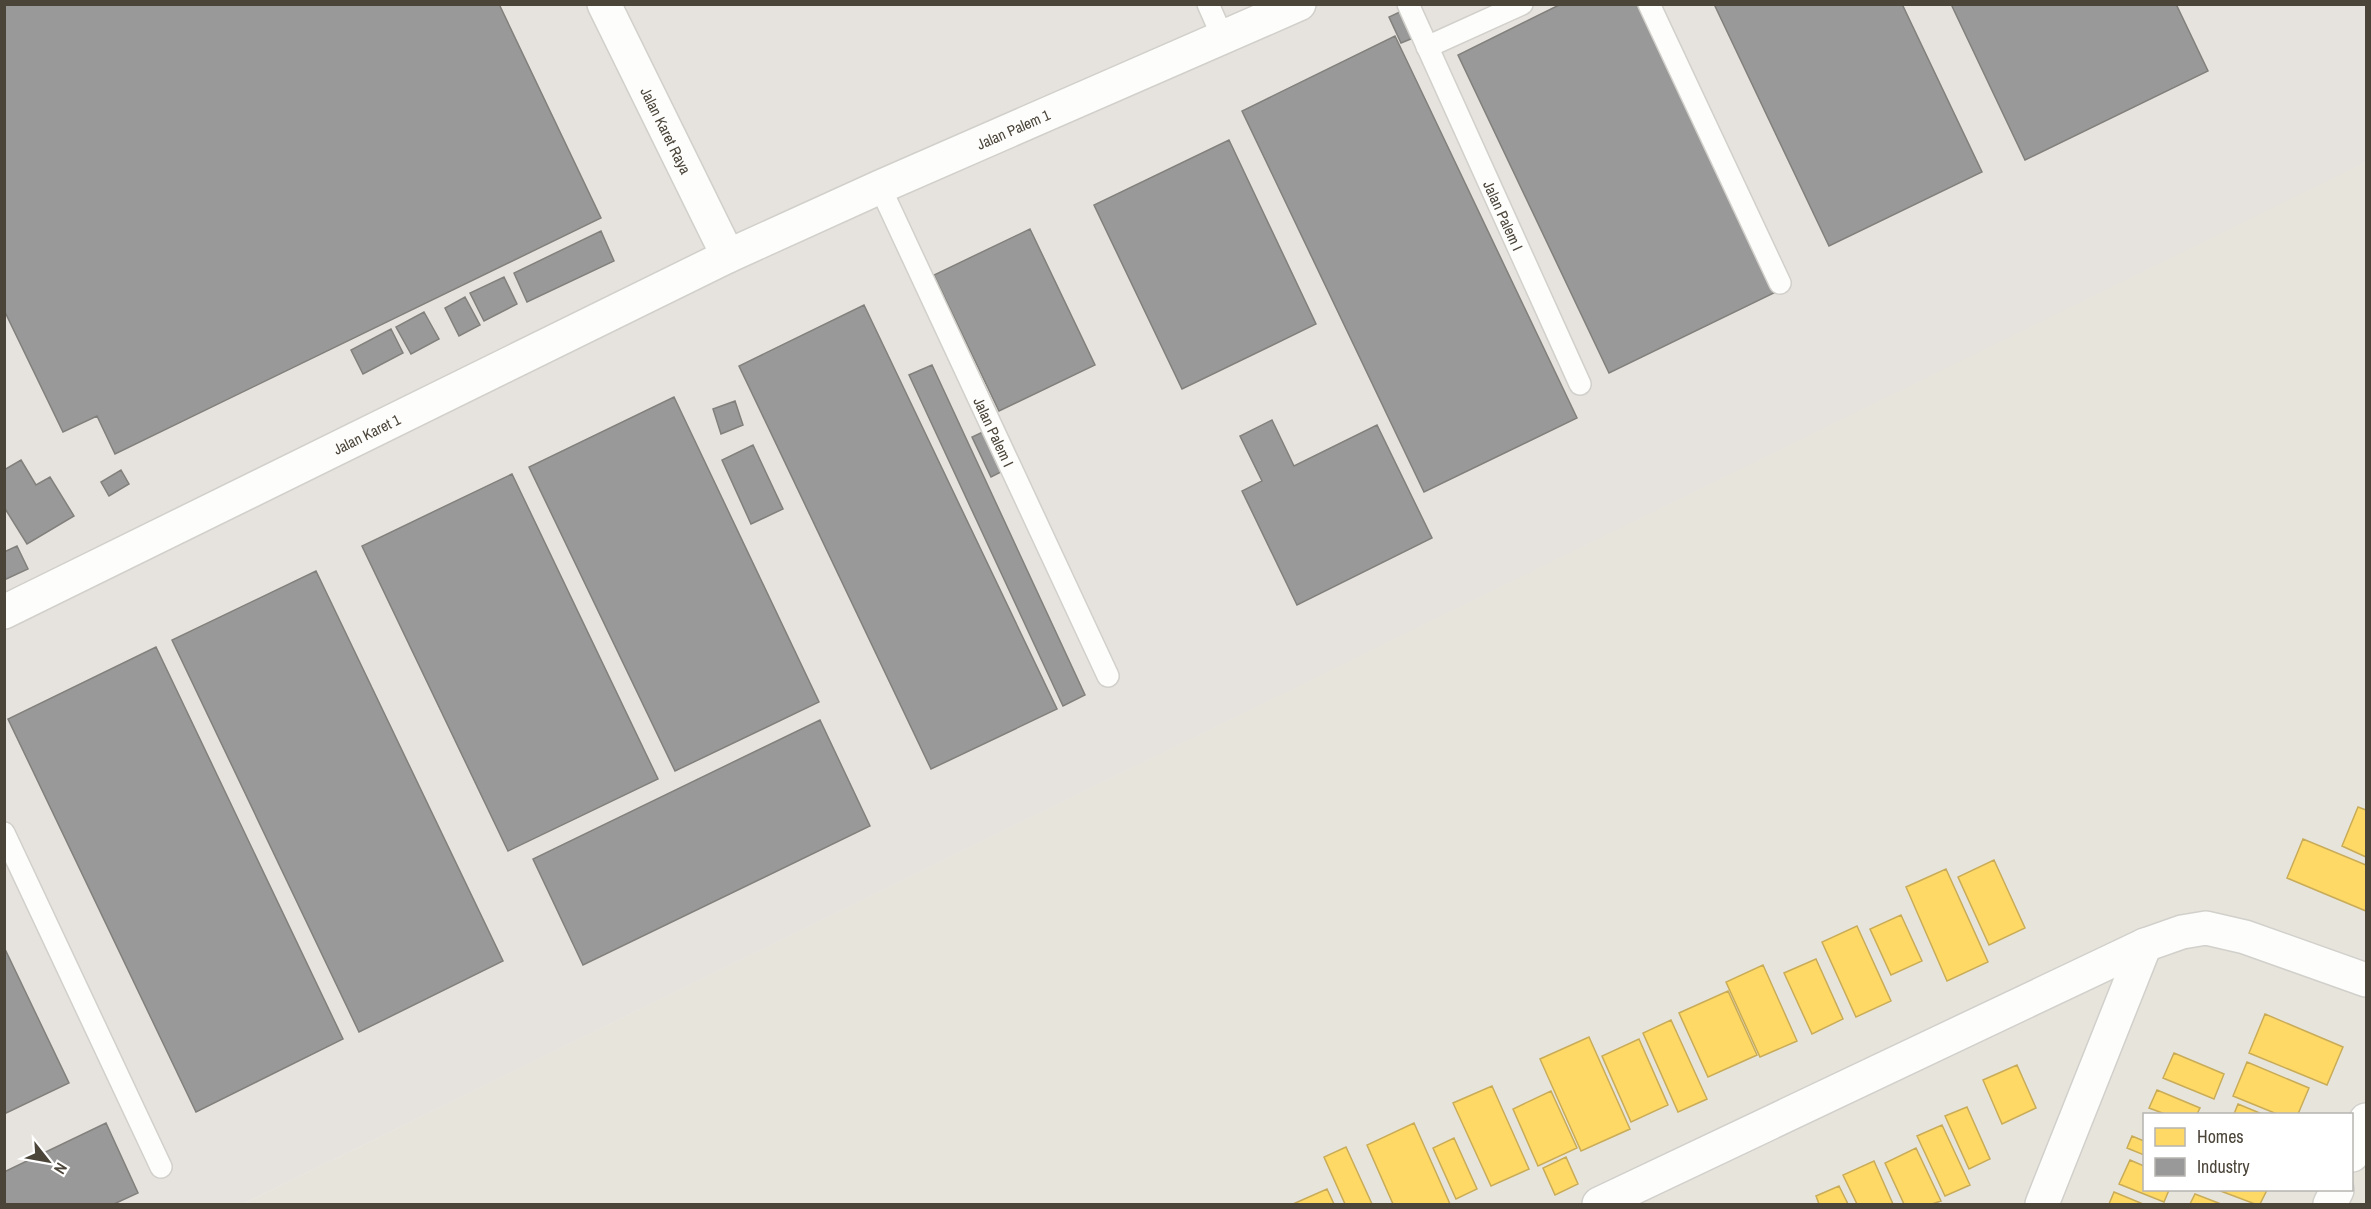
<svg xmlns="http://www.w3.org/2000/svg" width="2371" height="1209" font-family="'Archivo Narrow',sans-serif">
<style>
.residential{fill:#e7e4dc;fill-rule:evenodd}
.industrial{fill:#e6e2de}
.homes{fill:#ffd966;stroke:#c9ac58;stroke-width:1.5}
.industry{fill:#999;stroke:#82807c;stroke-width:1.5}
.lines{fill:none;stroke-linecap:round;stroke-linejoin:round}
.lane-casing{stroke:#d2d0cb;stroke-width:24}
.street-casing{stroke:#d2d0cb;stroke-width:36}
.lane{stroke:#fdfdfc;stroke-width:21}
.street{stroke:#fdfdfc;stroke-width:33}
.labels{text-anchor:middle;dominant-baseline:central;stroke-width:6;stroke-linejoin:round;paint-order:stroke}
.street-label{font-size:15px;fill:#4b4439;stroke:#fff}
</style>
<rect width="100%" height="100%" fill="#f4f2ee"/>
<path class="residential" d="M2366,162V1204H243L2344,172ZM2144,1114H2352V1190H2144Z"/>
<path class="industrial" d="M5,5H2366V162L243,1204H5Z"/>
<path class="homes" d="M2358,807L2366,810V857L2342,846Z
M2303,839L2366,865V911L2287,878Z
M1994,860L2025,928L1989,945L1958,877Z
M1946,869L1988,962L1947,981L1906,887Z
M1901,915L1922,961L1891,975L1870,929Z
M1857,926L1891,1001L1856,1017L1822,942Z
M1816,959L1843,1019L1812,1034L1784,973Z
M1763,965L1797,1041L1760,1057L1726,982Z
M1728,991L1757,1055L1708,1077L1679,1013Z
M2265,1014L2343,1047L2327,1085L2249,1053Z
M1671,1020L1707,1099L1678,1112L1643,1033Z
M1589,1037L1630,1129L1581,1151L1540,1059Z
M1639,1039L1668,1105L1631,1122L1602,1056Z
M2174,1053L2224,1074L2214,1099L2163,1078Z
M2247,1062L2309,1088L2298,1114H2277L2233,1096Z
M2017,1065L2036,1108L2002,1124L1983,1080Z
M1492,1086L1529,1169L1491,1186L1453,1103Z
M2157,1090L2200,1108L2197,1114H2165L2149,1108Z
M1551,1091L1577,1148L1538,1166L1513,1109Z
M2238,1104L2262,1114H2234Z
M1967,1107L1990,1159L1969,1169L1945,1116Z
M1414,1123L1450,1204H1393L1367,1145Z
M1942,1125L1970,1185L1945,1196L1917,1136Z
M2132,1136L2144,1141V1155L2127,1148Z
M1454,1138L1477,1189L1456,1199L1433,1148Z
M1346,1147L1372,1204H1345L1324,1157Z
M1916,1148L1941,1201L1932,1204H1904L1885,1163Z
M1566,1157L1578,1184L1555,1195L1543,1168Z
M2130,1160L2144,1166V1190H2169L2164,1202L2119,1184Z
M1874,1161L1893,1204H1857L1843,1175Z
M1839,1186L1848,1204H1819L1816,1196Z
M1327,1189L1334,1204H1293Z
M2218,1190H2267L2260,1204H2255Z
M2114,1192L2143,1204H2109Z
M2195,1194L2221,1204H2190Z"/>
<path class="industry" d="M4,4H499L601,218L115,454L97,416L63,432L4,310Z
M1561,4H1643L1780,290L1609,373L1458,55Z
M1714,4H1902L1982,172L1829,246Z
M1951,4H2176L2208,71L2025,160Z
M1406,9L1418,36L1401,43L1389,17Z
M1395,36L1577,418L1424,492L1242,111Z
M1229,140L1316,324L1182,389L1094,205Z
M1030,229L1095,365L999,411L934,275Z
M601,231L614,261L527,302L514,273Z
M504,277L517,304L484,321L470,293Z
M465,297L480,325L459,336L445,308Z
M864,305L1057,709L931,769L739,366Z
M424,312L439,339L411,354L396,327Z
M391,329L403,353L363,374L351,350Z
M932,365L1085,695L1063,706L909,375Z
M674,397L819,702L675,771L529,467Z
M735,401L743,425L721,434L713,409Z
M1272,420L1294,466L1377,425L1432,538L1297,605L1242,491L1262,481L1240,436Z
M987,430L1005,470L991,477L972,437Z
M753,445L783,509L751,524L722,460Z
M21,460L36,485L50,477L74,516L27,544L4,507V470Z
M121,470L129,484L109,496L101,482Z
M512,474L658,779L508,851L362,546Z
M17,546L28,569L4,580V552Z
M316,571L503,961L359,1032L172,640Z
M156,647L343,1039L196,1112L8,719Z
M820,720L870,826L583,965L533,859Z
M4,947L69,1083L4,1114Z
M106,1123L138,1193L114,1204H4V1172Z"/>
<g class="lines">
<defs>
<g id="lane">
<path d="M1208,4L1223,38"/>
<path id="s1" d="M1408,4L1580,384"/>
<path d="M1649,4L1780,283"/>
<path d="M1427,47L1522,4"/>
<path id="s2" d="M880,187L1108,676"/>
<path d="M4,833L161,1167"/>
</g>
<g id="street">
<path id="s3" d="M604,4L728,256"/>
<path id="s4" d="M4,612L728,256L880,187L1299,4"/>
<path d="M2352,1155L2366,1120"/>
<path d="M1599,1204L2145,945L2182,932L2206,928L2245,937L2366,980"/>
<path d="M2042,1204L2145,945"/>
<path d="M2330,1204L2337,1190"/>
</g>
</defs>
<use href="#lane" class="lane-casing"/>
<use href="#street" class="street-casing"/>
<use href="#lane" class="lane"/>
<use href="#street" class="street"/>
</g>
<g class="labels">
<g class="street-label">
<text stroke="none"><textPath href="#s4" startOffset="1119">Jalan Palem 1</textPath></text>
<text stroke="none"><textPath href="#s3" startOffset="141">Jalan Karet Raya</textPath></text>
<text stroke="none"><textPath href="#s1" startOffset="232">Jalan Palem I</textPath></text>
<text stroke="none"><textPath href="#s2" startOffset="270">Jalan Palem I</textPath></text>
<text stroke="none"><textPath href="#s4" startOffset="404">Jalan Karet 1</textPath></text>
</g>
</g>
<rect width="2371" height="1209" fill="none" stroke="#4b4439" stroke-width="12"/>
<rect x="2143" y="1113" width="210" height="78" fill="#ffffff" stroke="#b7b4b0" stroke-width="1.5"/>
<rect x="2155" y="1128" width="30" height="18" fill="#ffd966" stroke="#b7b4b0" stroke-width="1.5"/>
<text x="2197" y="1143" font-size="18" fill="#4b4439">Homes</text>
<rect x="2155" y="1158" width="30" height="18" fill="#999999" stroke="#b7b4b0" stroke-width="1.5"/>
<text x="2197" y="1173" font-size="18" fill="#4b4439">Industry</text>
<g transform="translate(48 1161) rotate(121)" stroke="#ffffff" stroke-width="4.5" paint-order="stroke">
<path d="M0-4.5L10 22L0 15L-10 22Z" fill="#4b4439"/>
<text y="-9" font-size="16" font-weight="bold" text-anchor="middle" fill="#4b4439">N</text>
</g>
</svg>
